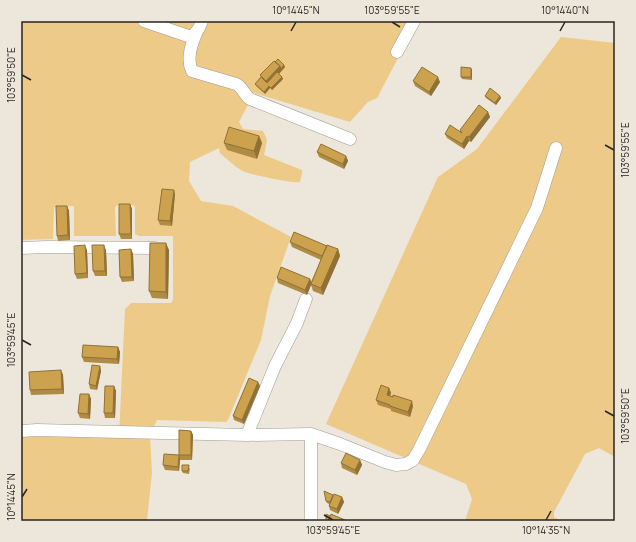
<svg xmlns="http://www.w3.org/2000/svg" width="636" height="542" font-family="Manrope,sans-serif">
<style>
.green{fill:#eeca89}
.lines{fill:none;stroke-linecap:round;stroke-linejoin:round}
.minor-casing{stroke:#a29c92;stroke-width:13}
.minor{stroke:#fff;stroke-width:12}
.wall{fill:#af8b44}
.shaded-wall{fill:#8f7137}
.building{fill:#cca24f;stroke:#8f7137}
.ticks{fill:none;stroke:#282521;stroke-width:1.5}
.neatline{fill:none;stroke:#282521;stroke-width:1.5}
.ticks-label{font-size:10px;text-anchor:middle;fill:#282521}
</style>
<rect width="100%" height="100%" fill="#ece6db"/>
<path class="green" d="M21,21H412L396,51L397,60L377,98L368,102L350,122L254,93L239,122L243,129L263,131L267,140L264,155L302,170V173L300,182C294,184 253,175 245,172C236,168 227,159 220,153L219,148L190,162L189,181L201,201L233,206L291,237L270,296L261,340L228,420L226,422L157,420L150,436L152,472L147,521H21V434L119,436L125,309L131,303H171L173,300V236H139L135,234V207L133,205H117L115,208L116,236H74V206L54,207L53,239L21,240Z
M561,37L615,43V457L599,448L585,454L554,512V517L561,521H465L472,499L466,484L326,424L438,177L477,149Z"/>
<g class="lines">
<defs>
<path id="minor" d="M144,21L188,36H193L199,28L202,21
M197,31C192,43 186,58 192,71L236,84C243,87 244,95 250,99L350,139
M397,52L414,21
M21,248L47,247L155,248
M21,431L37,430L247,435L311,434L340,444L385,462L396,465L406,464L413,460L419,450L537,208L556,148
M311,434V521
M247,435L275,366L297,323L306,299"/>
</defs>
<use href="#minor" class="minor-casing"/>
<use href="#minor" class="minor"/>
</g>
<path class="wall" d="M275,62L284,65L285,67L279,74L282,77L283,79L272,90L270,88L265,94L256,86L255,84L261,77L260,75Z
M472,70V80L462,79L461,77Z
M413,81L440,82L431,96L415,86Z
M485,96H500L501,98L496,105L486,98Z
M488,112L490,117L471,142L469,141L464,149L447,138L445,134L460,132V130Z
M259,136L262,143L257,159L227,150L224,143Z
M317,152L346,156L348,161L344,169L319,157Z
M175,194L172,226L160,225L158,220Z
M130,204L132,209V239H121L119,234Z
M67,206L69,211L70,240L58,241L57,236Z
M290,242L327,246L338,249L340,256L323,295L313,291L311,285L307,295L278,283L277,278L310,279L311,282L321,260L292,247Z
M131,249L133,254L134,281L122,282L120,277Z
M87,250L88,278L77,279L75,274Z
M106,250L107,276H95L93,271Z
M169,250L168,299L152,298L149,291Z
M118,347L120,352L119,364L84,362L82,357Z
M100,366L101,371L97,390L90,389L89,384Z
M61,370L63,375L64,394L31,395L30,390Z
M258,382L260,386L244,424L234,420L233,416Z
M114,386L116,391L115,418H105L104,413Z
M389,388L391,393L390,396L413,406L410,417L391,411V409L378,405L376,400Z
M89,394L91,399L90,419L80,418L78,413Z
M191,431L193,435L192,460H180L179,471L165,470L163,465L179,455Z
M360,460L362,465L357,475L342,468L341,463Z
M190,468L189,474L183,473L182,471Z
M333,495L342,497L344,502L338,514L330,510L329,506V504L327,503L326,501Z"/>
<path class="shaded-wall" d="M284,65L285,67L268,86L266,81L280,66Z
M471,68L472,70V80L471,77Z
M282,77L283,79L272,90L271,88Z
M438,77L440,82L431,96L429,92Z
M269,86L270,88L265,94L264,92Z
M500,96L501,98L496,105L495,103Z
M488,112L490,117L471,142L469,137Z
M259,136L262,143L257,159L254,151Z
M467,136L469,141L464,149L462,144Z
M346,156L348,161L344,169L343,164Z
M174,190L175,194L172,226L170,221Z
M130,204L132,209V239L131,234Z
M67,206L69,211L70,240L68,235Z
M166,243L169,250L168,299L166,292Z
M85,245L87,250L88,278L87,273Z
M104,245L106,250L107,276L105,271Z
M131,249L133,254L134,281L132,277Z
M338,249L340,256L323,295L321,288Z
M310,279L312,284H311V285L307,295L305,290Z
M118,347L120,352L119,364L117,359Z
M100,366L101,371L97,390L96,386Z
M61,370L63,375L64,394L62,389Z
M258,382L260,386L244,424L242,420Z
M114,386L116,391L115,418L113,413Z
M389,388L391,393L389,399L387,395Z
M89,394L91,399L90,419L88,414Z
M412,401L413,406L410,417L408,412Z
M191,431L193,435L192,460L191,455Z
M179,455L180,460L179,471L178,467Z
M360,460L362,465L357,475L355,470Z
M342,497L344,502L338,514L337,509Z"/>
<path class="building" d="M278,59L284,65L281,69L280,66L275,62Z
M274,61L280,66L266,81L260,75Z
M422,67L438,77L429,92L413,81Z
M461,67L471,68V77H461Z
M277,72L282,77L271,88L269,86L264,92L255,84L261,77L267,83Z
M490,88L500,96L495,103L485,96Z
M479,105L488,112L469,137L467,136L462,144L445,134L450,125L462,133L460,130Z
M229,127L259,136L254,151L224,143Z
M321,144L346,156L343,164L317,152Z
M162,189L174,190L170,221L158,220Z
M119,204H130L131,234H119Z
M56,206H67L68,235L57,236Z
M294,232L327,246L322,256L290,242Z
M150,243H166V292L149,291Z
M85,245L87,273L75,274L74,246Z
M92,245H104L105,271H93Z
M327,245L338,249L321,288L311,284Z
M131,249L132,277H120L119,250Z
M281,267L310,279L305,290L277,278Z
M83,345L118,347L117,359L82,357Z
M92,365L100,366L96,386L89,384Z
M61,370L62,389L30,390L29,372Z
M249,378L258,382L242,420L233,416Z
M381,385L389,388L387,395L393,397V395L412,401L408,412L390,406V405L376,400Z
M105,386H114L113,413H104Z
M80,394H89L88,414L78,413Z
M179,430L191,431V455H179Z
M346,453L360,460L355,470L341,463Z
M164,454L179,455L178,467L163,465Z
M182,465H189L188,471H182Z
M324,491L333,495L330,502L326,501Z
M334,494L342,497L337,509L329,506Z
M326,514L330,516L328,521H326Z
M331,514L345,520L344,521H328Z"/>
<path class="ticks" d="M392,22L400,27M291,31L296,22M560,31L565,22M22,75L31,80M605,145L614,150M22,340L31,345M605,411L614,416M22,497L27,489M324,515L333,520M546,520L551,511"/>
<rect width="636" height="542" fill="none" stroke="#ece6db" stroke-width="44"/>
<rect x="22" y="22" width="592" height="498" class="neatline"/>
<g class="ticks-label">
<text x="296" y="14">10°14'45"N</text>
<text x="392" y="14">103°59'55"E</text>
<text x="565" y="14">10°14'40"N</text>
<text transform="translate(11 75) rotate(-90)" y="4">103°59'50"E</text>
<text transform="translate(625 150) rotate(-90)" y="4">103°59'55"E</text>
<text transform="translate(11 340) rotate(-90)" y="4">103°59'45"E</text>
<text transform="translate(625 416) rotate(-90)" y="4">103°59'50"E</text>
<text transform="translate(11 497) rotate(-90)" y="4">10°14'45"N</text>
<text x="333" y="534">103°59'45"E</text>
<text x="546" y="534">10°14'35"N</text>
</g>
</svg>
